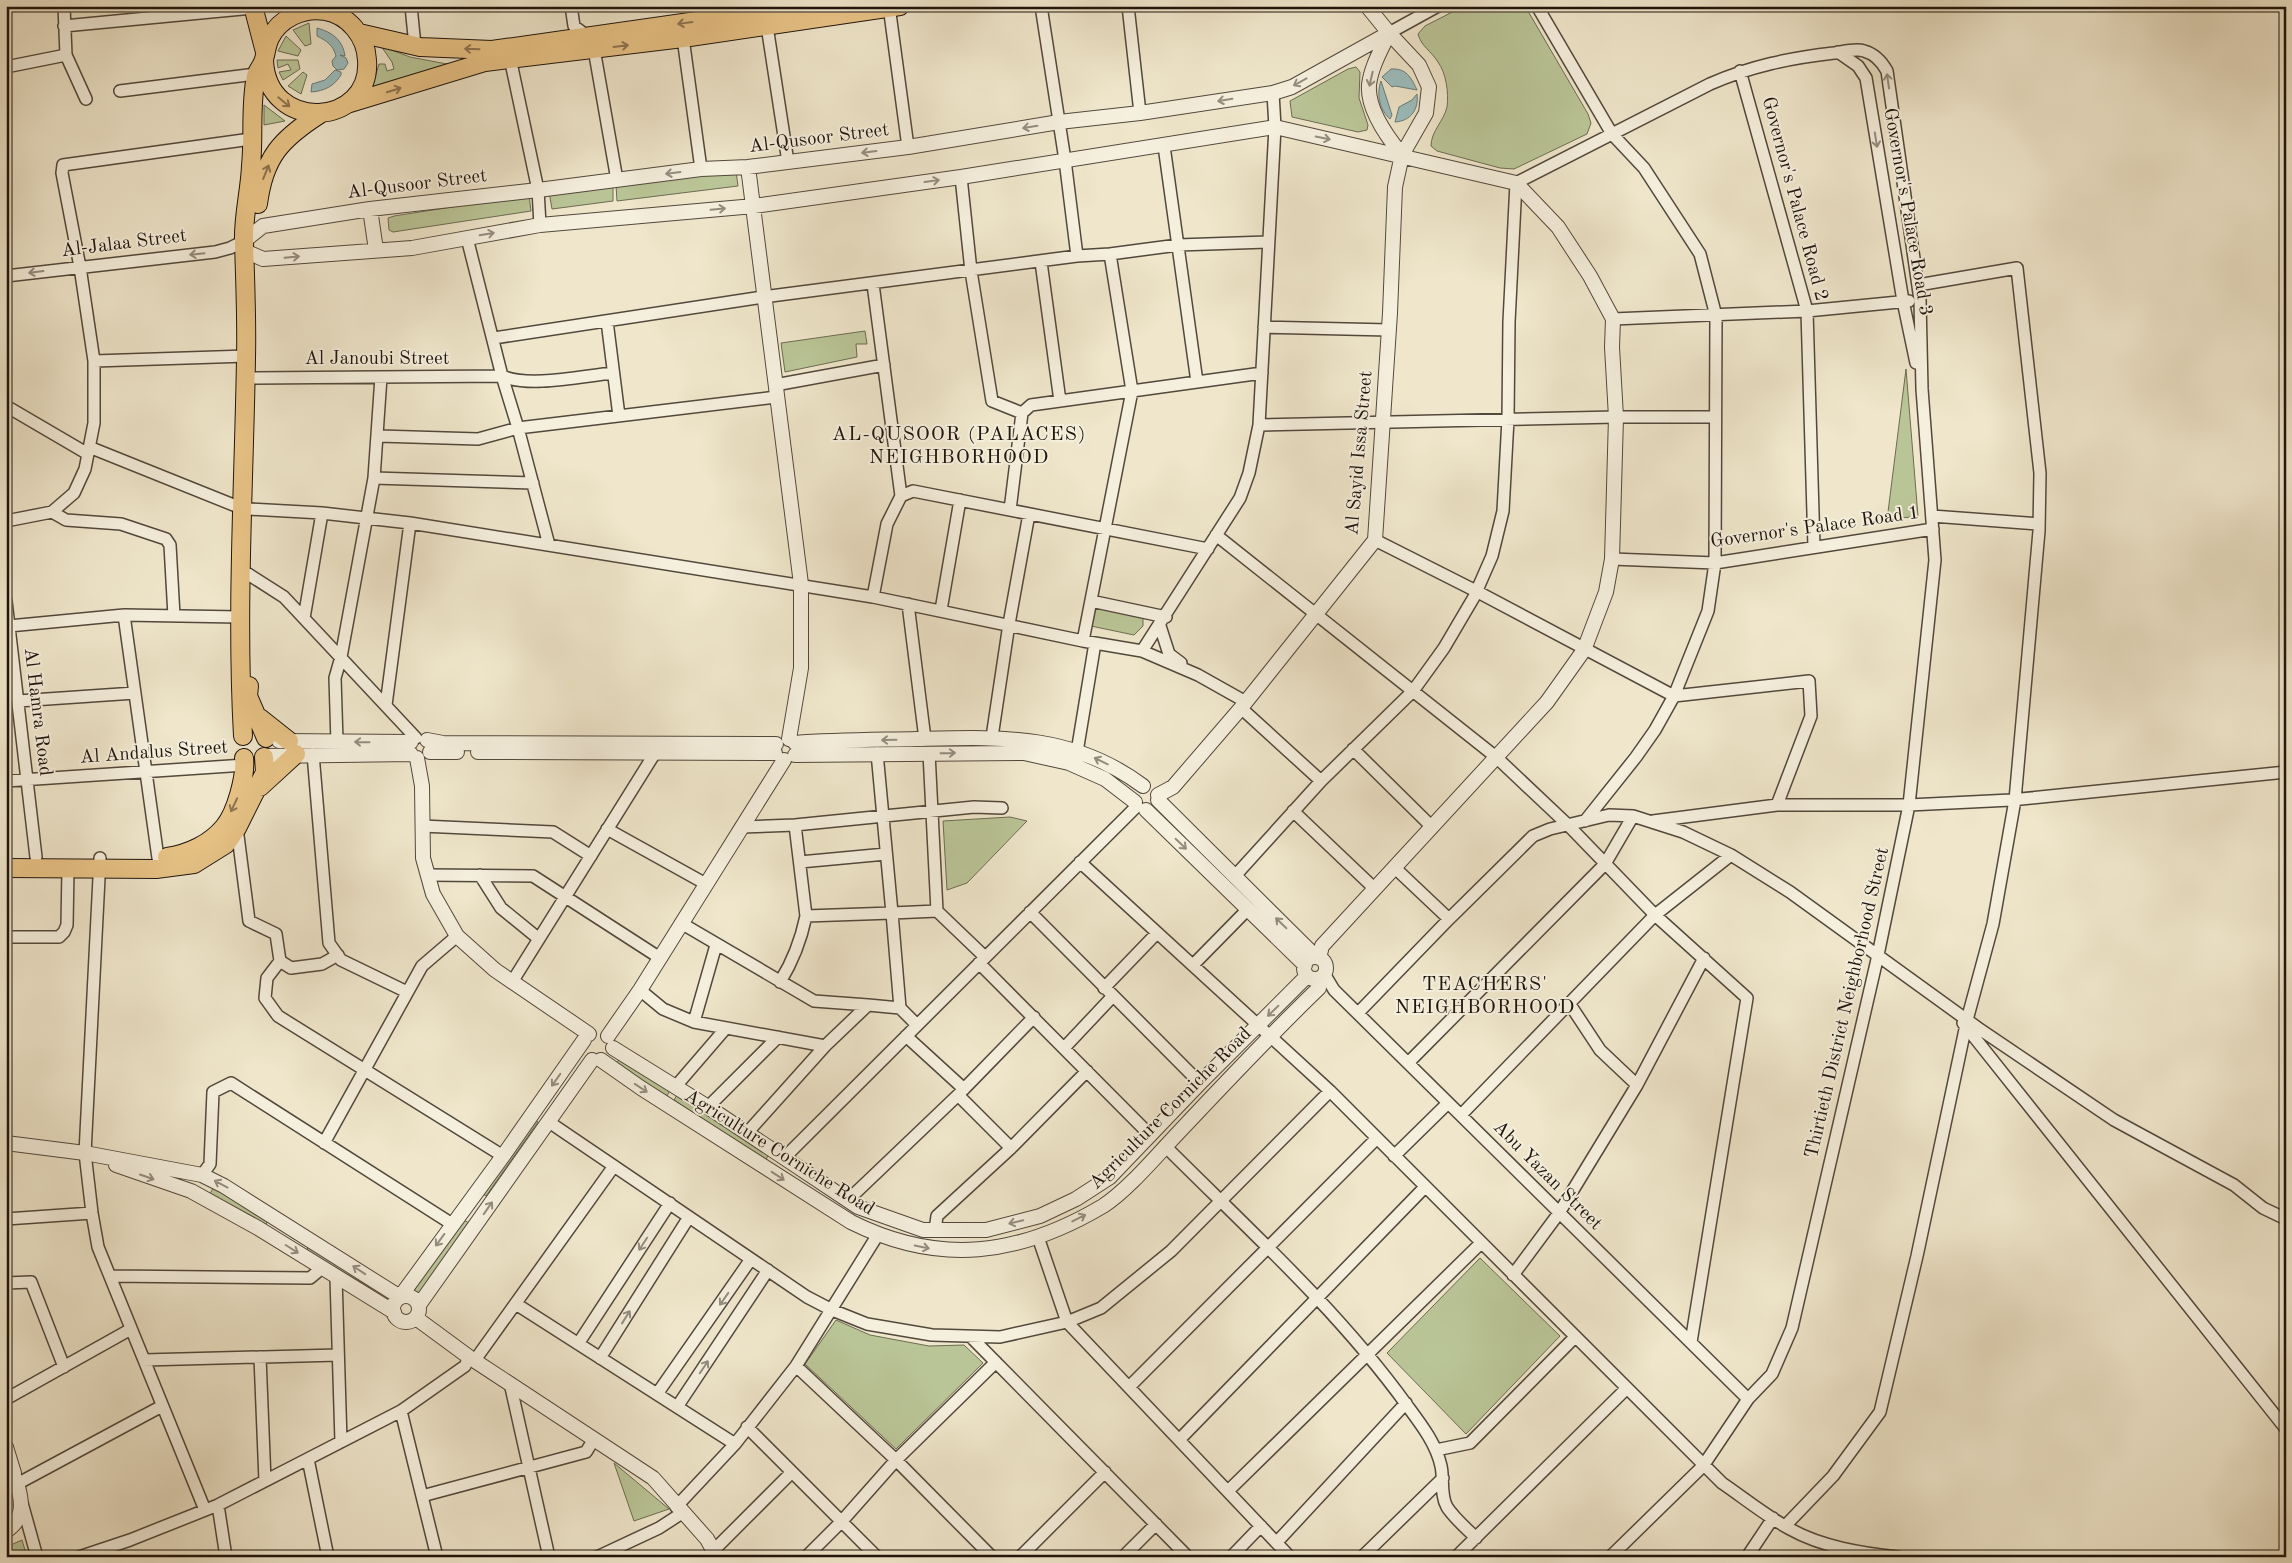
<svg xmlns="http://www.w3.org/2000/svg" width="2292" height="1563" font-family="'Old Standard TT',serif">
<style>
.green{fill:#bac597;stroke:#6c6c52}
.water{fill:#9cbebf;stroke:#6a7a78}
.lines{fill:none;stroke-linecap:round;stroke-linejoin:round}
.minor-casing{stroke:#53483c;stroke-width:14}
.tertiary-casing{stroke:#53483c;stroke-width:16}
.primary-casing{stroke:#1f140d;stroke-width:20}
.minor{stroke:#f5efdd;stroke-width:11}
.tertiary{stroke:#f5efdd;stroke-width:14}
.primary{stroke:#e8c386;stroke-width:18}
.oneway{stroke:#8e7450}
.oneway2{stroke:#958c7f}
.labels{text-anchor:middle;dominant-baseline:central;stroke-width:4;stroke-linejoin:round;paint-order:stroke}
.street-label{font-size:19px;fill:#1f140d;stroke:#f5efdd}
.neighbourhood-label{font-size:20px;letter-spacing:1px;fill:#1f140d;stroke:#f5efdd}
</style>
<rect width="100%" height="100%" fill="#efe6cb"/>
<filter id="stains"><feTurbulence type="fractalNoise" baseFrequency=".004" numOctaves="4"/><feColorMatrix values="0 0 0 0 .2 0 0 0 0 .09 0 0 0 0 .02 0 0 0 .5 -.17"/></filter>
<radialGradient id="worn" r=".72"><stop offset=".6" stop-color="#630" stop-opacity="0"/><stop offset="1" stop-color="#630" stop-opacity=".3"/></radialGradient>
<path class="green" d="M1464,6H1525L1588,114L1591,123L1587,134L1514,169L1500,168L1437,151L1431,146C1431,131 1444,121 1447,107C1449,93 1446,73 1438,62C1431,51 1421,46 1418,34L1425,26Z
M309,23L311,44L305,46L293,30Z
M286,36L301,50L298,56L278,51Z
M381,46L410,57L447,64L371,92L379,64H385L387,71L394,69L392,62Z
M277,60H298L300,69L283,80L279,72L291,70L288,64L278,68Z
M1356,67L1360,72L1359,98L1368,125L1367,130L1358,132L1292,117L1290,101L1348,69Z
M303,72L307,75L301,94L288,86Z
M264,105L285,121L264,125Z
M736,171L738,186L617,201L616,185Z
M613,185V201L552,209L549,192Z
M529,195L531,211L393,232L389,230L388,218L394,216Z
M865,331L867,344H856L857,357L785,372L781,343Z
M1906,369L1918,516L1887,520Z
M1094,603L1143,616V626L1134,635L1091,626Z
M1010,817L1027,821L967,883L947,890L943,821Z
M620,1058L670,1090L667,1096L616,1064Z
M677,1095L769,1154L765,1161L674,1100Z
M534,1119L538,1122L486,1196L481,1193Z
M213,1188L268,1221L264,1227L210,1194Z
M464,1220L469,1223L418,1296L413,1292Z
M309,1246L379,1291L380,1293L306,1251Z
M1480,1258L1560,1336L1466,1434L1387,1353Z
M836,1320L870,1335L929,1346L964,1345L983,1363L896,1449L805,1364Z
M614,1463L669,1509L634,1521Z
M22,1540L27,1557H6V1547Z"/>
<path class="water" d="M317,28C332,32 343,40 345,56L340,55L346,58L348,63L344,69L337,70L333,66L332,61L336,56C333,45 327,41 317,36Z
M1391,69C1406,68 1411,77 1417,90L1395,86L1392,87L1382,77Z
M335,70L341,72V75C334,86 325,91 311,92L312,84L325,80Z
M1381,81L1392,115L1390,119C1380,110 1376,95 1381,81Z
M1417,94C1419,109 1411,121 1395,122L1399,107L1412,100Z"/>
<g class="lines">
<defs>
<path id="minor" d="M64,6L66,55L86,99
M411,6L415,46
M571,6L574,26L587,36L594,49L617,180
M889,6L908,147
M1041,6L1065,160L1077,256
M1128,6L1140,113
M1537,6L1612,134L1644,168L1700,254L1716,316L1715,563L1708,611L1674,696L1655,730L1636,757L1585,821
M64,26L253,8
M767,26L788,162
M1389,33L1438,6
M683,38L701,169
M1838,52L1858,66L1866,78L1903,301L1916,363
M510,58L538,190L540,225
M6,67L66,55
M1740,71L1807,311L1814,547
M120,91L256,74
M1164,146L1197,382
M961,177L971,271L992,401L1022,413
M467,238L502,376L518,428L549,545
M1041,262L1060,401
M6,276L215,252L230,248L244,241
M873,284L901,496
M1613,319L1807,311L1909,301
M607,321L619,416
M1264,327L1389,330
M494,338L763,297L1077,256L1110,254L1178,245L1267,242
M94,361L247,356
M252,378L502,376C529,388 582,376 613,373
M775,385L884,365
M6,406L88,454
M1259,425L1616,417H1715
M379,436L478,439L518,428L776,397
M89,447L241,508
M374,478L533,483
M249,509L322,513L410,523L873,597L1083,641L1142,651L1198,675L1246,702
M1010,510L1022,413L1031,405L1262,373
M52,512L66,520L121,524L166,539L170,545L174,616
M1932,516L2039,524
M6,521L52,512L74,493L85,469L94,423V361L80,267L62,173L63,165L251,139
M1216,535L1496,757L1568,825L1655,915L1747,998L1691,1342
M1375,540L1476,591L1674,696L1809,681L1811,716L1777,805
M1612,559L1715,563L1933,529
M248,574L284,597L416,738
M873,597L887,524L901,496L913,491L1208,549
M6,601L36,857
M1091,601L1166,617
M908,604L925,739
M941,610L960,500
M124,615L158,858
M304,618L322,513
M9,626L124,615L239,617
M1160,626L1169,654L1181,663
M1083,641L1132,391L1110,254
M1142,651L1240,498L1249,473L1259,425L1275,127L1273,93
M18,701L135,693
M386,705L410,523
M1241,708L1321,781
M992,737L1009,624L1029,514
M337,742L335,678L341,657L374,478L381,377
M1353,749L1432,827
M1077,752L1095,643
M877,753L892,913L937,911L985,957
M929,753L937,911
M313,754L329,943L341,960L407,992
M6,781L245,765
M1293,811L1375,889
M1653,821L1777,805H1909L2011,800L2286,772
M795,825L974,807L1002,808
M422,826L553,832L591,856
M741,827L795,825L806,916L892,913L900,1008L917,1025
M237,828L249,921L276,934L280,961L291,968L322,964L338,955
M607,829L706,884
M100,858L85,1153L92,1213L98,1247L205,1510
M800,862L886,854
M1080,862L1330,1091L1722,1483C1744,1498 1766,1516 1790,1529C1822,1547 1862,1553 1898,1557
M1394,867L1449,919
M428,875L533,876L660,958
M480,875L501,908L539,939
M1234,877L1321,781L1413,691L1444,648L1474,597L1492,556L1503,511L1508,419L1509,322L1516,183L1710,84C1751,66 1790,58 1834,53C1842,52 1856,48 1864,51C1875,54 1882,62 1887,71L1920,300L1922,389L1935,560L1909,805L1878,955L1792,1328L1772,1374L1748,1399L1703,1466L1610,1557
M1030,912L1200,1083
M681,923L814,1001L868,1005
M6,937H59L64,932L67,925L68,869
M280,961L267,978L265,998L278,1016L503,1156
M979,963L1150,1135
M1193,965L1248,909
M1325,975L1334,990L1748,1399
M512,982L655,753
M780,982C793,961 801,940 806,916
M1104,988L1157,933
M640,990L663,1009L694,1022L825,1046
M1569,1003L1600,1050L1637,1085
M1358,1013L1449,919L1533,836L1550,829L1609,815L1633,816L1683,832L1731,855L1790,892L1978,1028L2114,1120L2234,1185L2263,1208L2286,1219
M694,1022L716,945
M1963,1023L2286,1429
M906,1036L964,1089
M1065,1047L1113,996
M1408,1063L1605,864L1633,816
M676,1086L726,1028
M958,1095L1011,1148
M708,1107L778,1037
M1461,1115L1655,915L1731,855
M549,1122L807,1297L832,1310L867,1324L932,1335L1000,1337L1067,1322L1101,1308L1171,1251L1330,1091
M747,1133L825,1046L868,1005L900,1008
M324,1143L422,966L457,936
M1165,1146C1248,1229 1337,1309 1406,1404C1420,1423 1436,1443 1441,1466C1444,1479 1440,1495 1447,1507C1454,1518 1466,1528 1476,1538
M1394,1156L1448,1103
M784,1158L1137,806
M202,1175L210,1164L213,1092L231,1083L452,1224
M848,1200L958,1095L1034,1017
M6,1219L92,1213
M935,1230L937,1216L1011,1148L1087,1071
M1038,1237L1067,1322L1290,1557
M1513,1275L1559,1213L1637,1085L1704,958
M110,1276L310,1278L322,1268
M336,1277L341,1442
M6,1283L31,1282L64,1367
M516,1304L735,1444
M971,1337L1188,1557
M578,1344L670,1203
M260,1357L265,1481
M600,1358L689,1217
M144,1360L338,1355
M475,1360L614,1166
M796,1366L896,1460L992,1557
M510,1383L549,1557
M1129,1387L1377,1138
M657,1394L751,1259
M6,1399L131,1329
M677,1407L768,1270
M401,1411L437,1557
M747,1427L877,1557
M1179,1440L1425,1187
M1436,1450L1470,1443L1575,1337
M308,1459L328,1557
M17,1484L162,1406
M1228,1491L1481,1243
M422,1496L586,1452L594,1439
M22,1503L37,1557
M218,1505L226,1557
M676,1507L735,1444L796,1366L877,1236
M1785,1526L1833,1476L1880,1412L1917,1256L1967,1020L1993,924L2015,800L2039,531L2040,473L2017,268L1918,285
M1277,1542L1406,1403
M713,1551L792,1472
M79,1557L130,1540L218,1505L401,1411L465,1366L469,1357
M597,1557L659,1528L682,1513
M806,1557L842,1521L896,1460L996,1362
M1020,1557L1105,1472
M1123,1557L1156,1524
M1231,1557L1261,1526
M1362,1557L1443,1478
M1456,1557L1626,1389
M1747,1557L1773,1518"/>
<path id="tertiary" d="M1367,6L1389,33L1419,65L1429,87L1426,113L1402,155C1388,138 1367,110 1369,85C1371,67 1381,50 1389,33
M748,167L801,584V668L789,739
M370,209L376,250
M244,241L263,226L370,209L538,190L701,169L748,167L908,147L1059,122L1140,113L1273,93L1292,87L1389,33
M245,251L263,259L412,248L540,225L754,206L961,177L1275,127L1516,183L1558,227L1590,276L1613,319L1612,347L1616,417L1612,559L1606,592L1584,650L1547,702L1322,946L1319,958
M427,740L443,743L776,744
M279,741L411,742
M795,743C835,740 876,740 917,739C1000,737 1072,733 1143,786
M430,752H457
M478,752L775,753
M795,755L1024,753L1069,763L1105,779L1135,802
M266,756L411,754
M417,758L422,786L423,858L433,894L457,936L495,970L589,1034
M1158,795L1173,787L1241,708L1375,540L1390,313L1395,187L1402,155
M1158,800L1316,957
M1146,810L1305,965
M1304 968a11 11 0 1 1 22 0a11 11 0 1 1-22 0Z
M608,1036L640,990L784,760
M613,1048L708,1107L858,1207L923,1230H986L1040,1216L1076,1199L1110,1177L1200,1083L1307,976
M601,1060L641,1088L851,1222C939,1266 1019,1256 1103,1206C1128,1190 1158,1154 1179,1132C1225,1083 1271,1034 1319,988L1318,979
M6,1143L85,1153L202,1175L224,1186L400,1297L503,1156L584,1040
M116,1165L191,1191L258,1228L394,1312
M393 1309a13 13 0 1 1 26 0a13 13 0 1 1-26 0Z
M419,1305L592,1060
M416,1318L469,1357L653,1478L707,1539L717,1557
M6,1447L14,1473
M6,1467C14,1472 15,1479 18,1487C23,1505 23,1520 6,1531"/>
<path id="primary" d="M253,6L265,52
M359,33L420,47L492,50L802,6
M347,104L485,62L683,38L900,6
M258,204C264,157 281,139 320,114
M249,686L248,696L266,738
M260,718L289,741
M243,736C236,610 244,484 246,358C247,319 245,280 244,242C243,216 250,191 251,166C254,137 250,105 256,76C257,71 261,67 263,62C266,55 266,46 270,38C279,19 303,7 325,11C349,15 366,37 367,60C372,127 267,134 264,60
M260,787L296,754
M167,857C188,854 210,844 224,827C236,813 246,776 244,758
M6,868L156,869L194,864L226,844L237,828L265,772L264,757"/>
</defs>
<use href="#minor" class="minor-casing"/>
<use href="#tertiary" class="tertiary-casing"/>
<use href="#primary" class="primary-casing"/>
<use href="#minor" class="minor"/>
<use href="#tertiary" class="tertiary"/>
<use href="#primary" class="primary"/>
</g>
<defs><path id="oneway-shaft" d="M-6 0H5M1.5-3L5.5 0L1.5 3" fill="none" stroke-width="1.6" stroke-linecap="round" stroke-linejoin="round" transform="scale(1.25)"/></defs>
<g class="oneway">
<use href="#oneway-shaft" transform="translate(685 23) rotate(172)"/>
<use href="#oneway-shaft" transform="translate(621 46) rotate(-7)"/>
<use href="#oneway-shaft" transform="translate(472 49) rotate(-178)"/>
<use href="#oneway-shaft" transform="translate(394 90) rotate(-17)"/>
<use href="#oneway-shaft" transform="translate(284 102) rotate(39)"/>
<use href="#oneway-shaft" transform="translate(266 172) rotate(-68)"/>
<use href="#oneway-shaft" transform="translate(234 805) rotate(115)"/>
</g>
<g class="oneway2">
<use href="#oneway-shaft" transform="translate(1371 79) rotate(103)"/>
<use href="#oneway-shaft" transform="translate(1888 81) rotate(-98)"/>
<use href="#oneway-shaft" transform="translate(1300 82) rotate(151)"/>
<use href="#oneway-shaft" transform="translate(1225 100) rotate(171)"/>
<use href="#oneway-shaft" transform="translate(1030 127) rotate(171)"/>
<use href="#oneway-shaft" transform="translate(1323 138) rotate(12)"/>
<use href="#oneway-shaft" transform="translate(1876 140) rotate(81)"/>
<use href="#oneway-shaft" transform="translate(869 152) rotate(173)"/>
<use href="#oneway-shaft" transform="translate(673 173) rotate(173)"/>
<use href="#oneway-shaft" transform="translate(932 181) rotate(-8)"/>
<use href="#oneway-shaft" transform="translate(718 209) rotate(-5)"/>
<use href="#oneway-shaft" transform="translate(487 234) rotate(-10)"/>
<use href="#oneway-shaft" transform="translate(197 254) rotate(174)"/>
<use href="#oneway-shaft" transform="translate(292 257) rotate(-5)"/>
<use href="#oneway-shaft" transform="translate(36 272) rotate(173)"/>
<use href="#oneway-shaft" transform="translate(889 740) rotate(179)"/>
<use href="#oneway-shaft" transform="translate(362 742) rotate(-179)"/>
<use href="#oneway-shaft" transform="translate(948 753) rotate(-1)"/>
<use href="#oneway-shaft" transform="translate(1101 761) rotate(-154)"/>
<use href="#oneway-shaft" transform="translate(1181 844) rotate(44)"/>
<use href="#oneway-shaft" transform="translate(1281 923) rotate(-136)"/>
<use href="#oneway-shaft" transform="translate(1273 1011) rotate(136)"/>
<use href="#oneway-shaft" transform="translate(556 1080) rotate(125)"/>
<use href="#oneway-shaft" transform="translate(641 1088) rotate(34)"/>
<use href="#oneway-shaft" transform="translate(778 1176) rotate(33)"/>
<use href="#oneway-shaft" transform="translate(147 1177) rotate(19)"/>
<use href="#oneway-shaft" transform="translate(221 1184) rotate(-152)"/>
<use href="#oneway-shaft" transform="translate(488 1208) rotate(-55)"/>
<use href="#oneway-shaft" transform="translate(1079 1218) rotate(-27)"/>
<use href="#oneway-shaft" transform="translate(1016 1222) rotate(166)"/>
<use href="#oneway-shaft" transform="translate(440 1240) rotate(126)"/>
<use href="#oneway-shaft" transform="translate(643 1244) rotate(123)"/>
<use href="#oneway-shaft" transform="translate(922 1247) rotate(12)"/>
<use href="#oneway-shaft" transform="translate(292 1249) rotate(32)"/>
<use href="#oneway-shaft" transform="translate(359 1270) rotate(-146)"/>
<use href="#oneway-shaft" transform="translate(724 1299) rotate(125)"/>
<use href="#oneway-shaft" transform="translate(626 1317) rotate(-58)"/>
<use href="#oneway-shaft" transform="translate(704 1367) rotate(-56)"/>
</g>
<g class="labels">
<g class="street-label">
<text transform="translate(819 139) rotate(-7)">Al-Qusoor Street</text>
<text transform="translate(417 185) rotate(-7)">Al-Qusoor Street</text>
<text transform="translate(1794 199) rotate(75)">Governor's Palace Road 2</text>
<text transform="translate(1907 212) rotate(80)">Governor's Palace Road 3</text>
<text transform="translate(124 244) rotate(-7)">Al-Jalaa Street</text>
<text x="377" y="359">Al Janoubi Street</text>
<text transform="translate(1360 453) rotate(-85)">Al Sayid Issa Street</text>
<text transform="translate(1815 528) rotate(-8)">Governor's Palace Road 1</text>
<text transform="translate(37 712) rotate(83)">Al Hamra Road</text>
<text transform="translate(154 753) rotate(-4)">Al Andalus Street</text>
<text transform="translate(1848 1003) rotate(-77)">Thirtieth District Neighborhood Street</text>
<text transform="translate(1171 1109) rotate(-45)">Agriculture Corniche Road</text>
<text transform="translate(779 1153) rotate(32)">Agriculture Corniche Road</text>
<text transform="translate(1547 1176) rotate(45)">Abu Yazan Street</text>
</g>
<g class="neighbourhood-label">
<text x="959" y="435">AL-QUSOOR (PALACES)<tspan x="959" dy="23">NEIGHBORHOOD</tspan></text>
<text x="1485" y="985">TEACHERS'<tspan x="1485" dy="23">NEIGHBORHOOD</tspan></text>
</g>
</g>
<rect width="2292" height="1563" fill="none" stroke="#efe6cb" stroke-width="25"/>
<rect x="8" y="8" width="2277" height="1548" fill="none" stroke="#1f140d" stroke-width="2.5"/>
<rect x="12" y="12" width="2267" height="1538" fill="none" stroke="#1f140d"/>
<rect width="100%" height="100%" filter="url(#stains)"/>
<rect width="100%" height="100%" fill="url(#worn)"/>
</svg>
